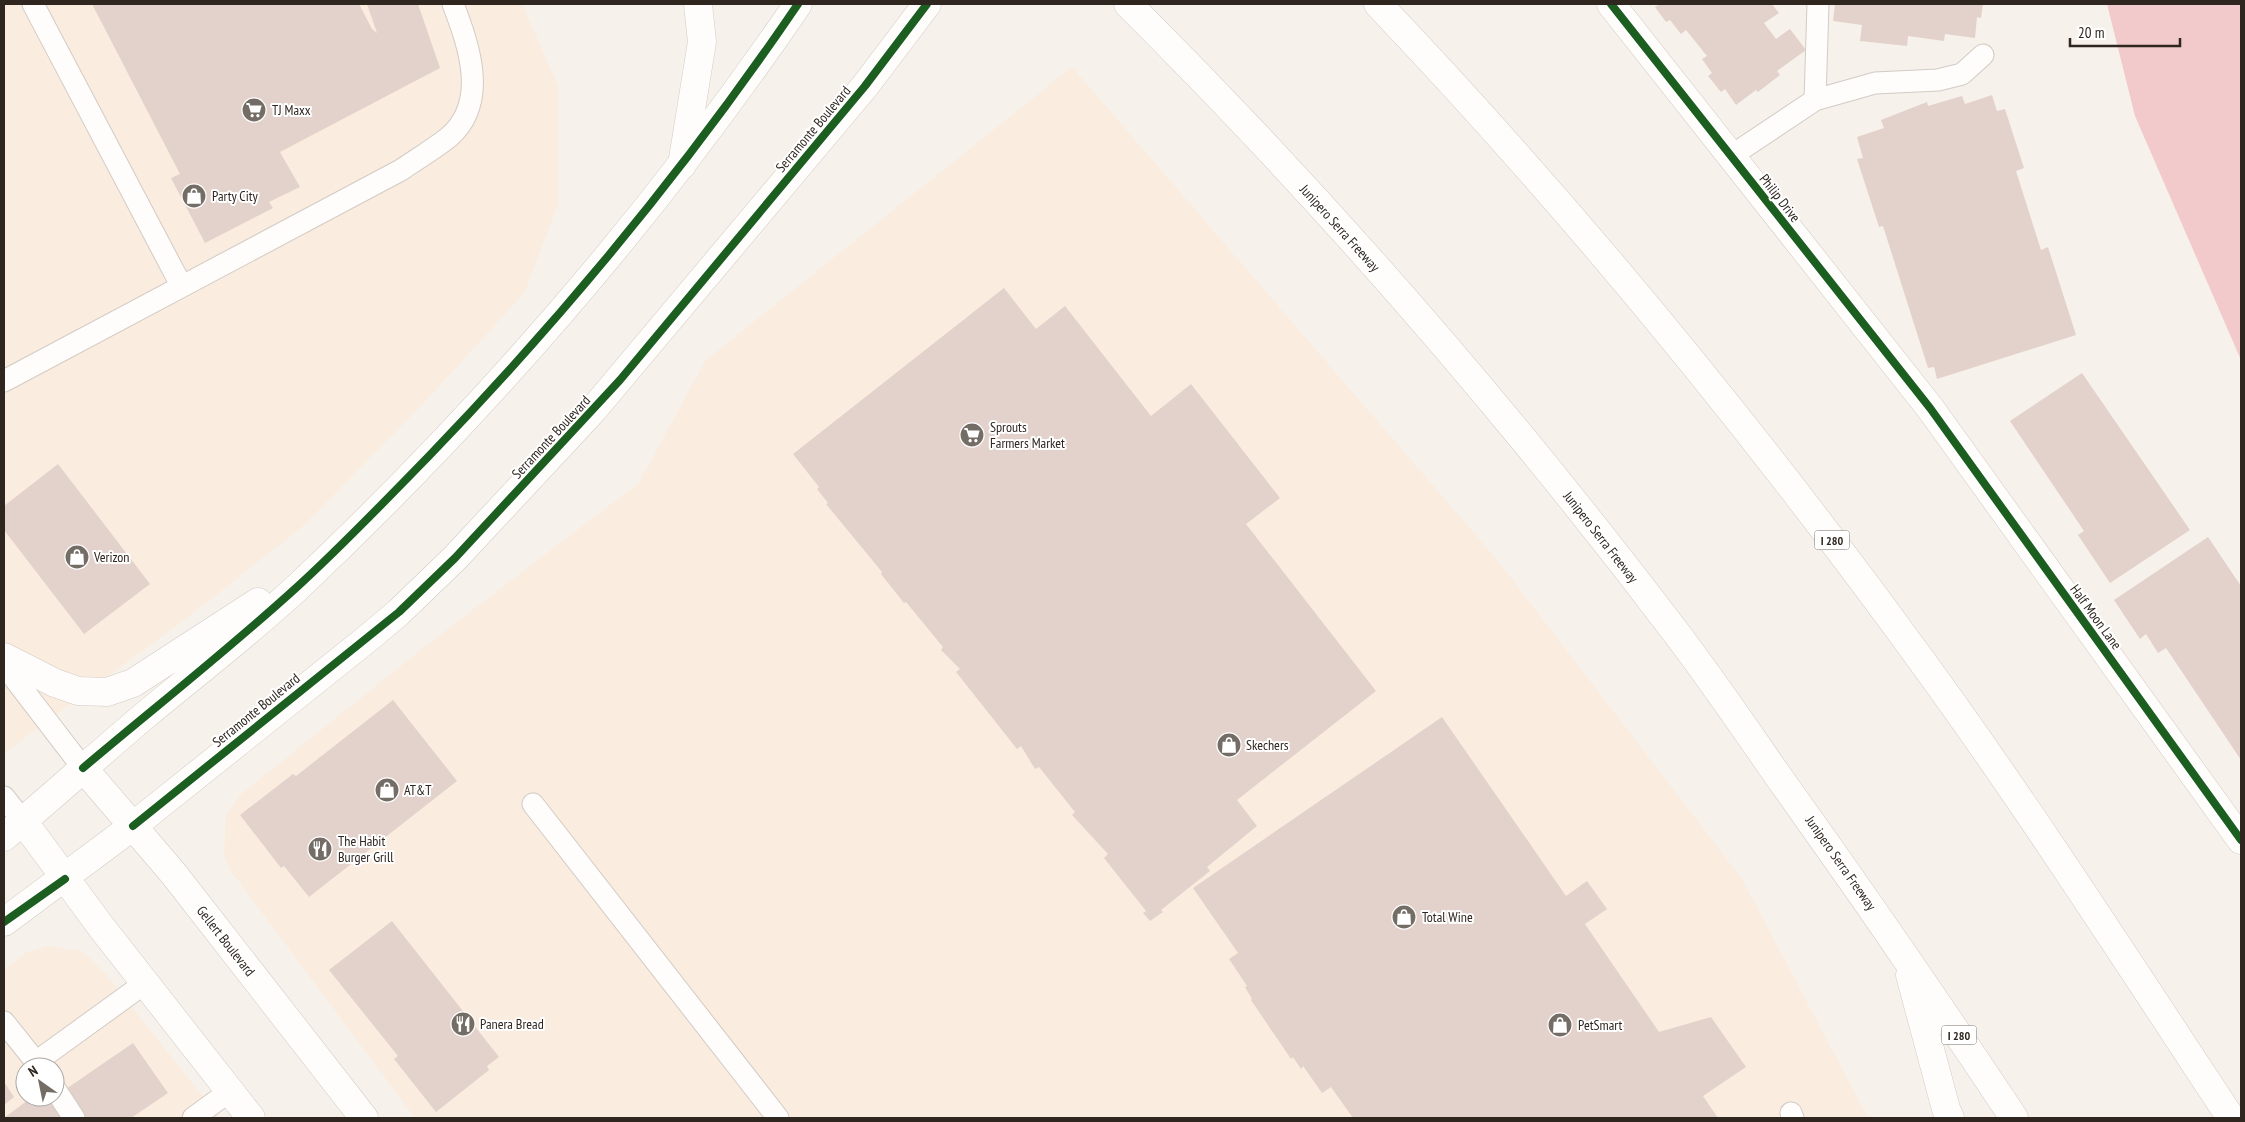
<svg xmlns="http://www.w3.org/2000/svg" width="2245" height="1122" font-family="'PT Sans Narrow',sans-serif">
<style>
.built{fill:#faecde;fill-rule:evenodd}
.green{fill:#f2cacb}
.building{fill:#e3d2cb}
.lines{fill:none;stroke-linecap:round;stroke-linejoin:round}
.lane-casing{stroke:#d2cbc4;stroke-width:23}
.street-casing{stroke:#d2cbc4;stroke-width:29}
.secondary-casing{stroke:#d2cbc4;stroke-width:29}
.highway-casing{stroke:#d2cbc4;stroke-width:29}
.lane{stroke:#fefdfc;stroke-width:21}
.street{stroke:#fefdfc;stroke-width:28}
.secondary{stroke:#fefdfc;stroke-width:28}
.highway{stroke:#fefdfc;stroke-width:28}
.cycleway-casing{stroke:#fff;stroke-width:11}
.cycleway{stroke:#1b5e20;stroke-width:8}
.labels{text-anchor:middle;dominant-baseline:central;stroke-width:4;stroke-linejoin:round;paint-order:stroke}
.shield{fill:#fff;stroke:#6d6762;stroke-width:1}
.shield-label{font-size:12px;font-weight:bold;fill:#2e261f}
.poi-label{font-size:14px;fill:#2e261f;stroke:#fff;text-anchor:start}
.street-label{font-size:14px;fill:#2e261f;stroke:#fff}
</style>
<rect width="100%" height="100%" fill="#f7f1eb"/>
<path class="built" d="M4,4H522L558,86V204L525,292L418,409L302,527L184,620L4,753Z
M1072,67L1498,561L1742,879L1868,1118H415L231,871L224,855L226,816L240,795L427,645L639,483L705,361Z
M48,946L82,951L103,971L220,1118H4V969L26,953ZM25,1067H55V1097H25Z"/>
<path class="green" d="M2107,4H2241V360L2135,116Z"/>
<path class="building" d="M92,4H359L372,29L377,33L367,4H418L440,68L280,152L300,187L269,202L273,208L205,243L171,178L180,174Z
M1660,4H1772L1779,13L1764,23L1776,39L1790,29L1806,50L1777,71L1780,75L1758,92L1756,90L1736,105L1725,89L1721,92L1708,76L1712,73L1702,59L1707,56L1686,30L1681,34L1670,20L1666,22L1655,7Z
M1835,4H1983L1981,18L1977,17L1975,38L1945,34L1944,41L1908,36L1907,46L1860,41L1862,25L1833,21Z
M1992,95L1997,111L2005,109L2024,168L2016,171L2041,250L2048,247L2076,335L1937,379L1934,367L1928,368L1883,226L1879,227L1857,159L1863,158L1857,137L1884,128L1881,120L1927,102L1928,106L1962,96L1965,104Z
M1004,288L1036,329L1065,306L1151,416L1191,384L1280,498L1246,524L1376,691L1237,800L1257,826L1207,867L1210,871L1161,910L1163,912L1150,921L1143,913L1146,911L1104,858L1108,854L1072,815L1075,812L1039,767L1035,769L1021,746L1017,749L956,672L960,669L941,650L943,647L906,602L904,603L881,574L882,572L826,504L828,503L817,489L819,487L793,454Z
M2082,373L2190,530L2110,583L2078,535L2084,531L2010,421Z
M58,464L150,584L84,634L4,530V506Z
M2208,537L2241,586V760L2166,648L2158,653L2146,634L2140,639L2114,600Z
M393,700L457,781L309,897L284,866L281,868L240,815L293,774L296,776Z
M1442,717L1566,896L1587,881L1607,909L1585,924L1659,1032L1711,1017L1746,1067L1703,1096L1718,1118H1353L1331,1087L1322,1093L1303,1066L1301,1069L1293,1057L1291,1059L1251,1000L1252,999L1245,987L1247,986L1229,959L1238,953L1193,888Z
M392,921L499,1057L487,1066L489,1070L436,1112L394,1059L398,1056L329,970Z
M133,1043L168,1093L131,1118H81L63,1091Z
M4,1082L14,1097L4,1105Z
M32,1097H51L66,1118H4Z"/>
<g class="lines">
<defs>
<path id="lane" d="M33,4L181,285
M1815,100L1818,4
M1731,156L1815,100L1875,83L1938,80L1962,74L1983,55
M4,381L401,170C417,159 434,149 449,137C489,102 469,46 453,4
M4,665L83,768
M4,797L23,821
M533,804L778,1118
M4,1022L36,1062L145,983
M55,1089L74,1118
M1791,1113L1793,1118
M193,1118L230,1091"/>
<path id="street" d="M1611,4L1930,408L2241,840"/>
<path id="secondary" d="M4,657L55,683L78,691L107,692L133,683L258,602
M83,768L173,873L364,1118
M23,821L102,928L251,1118
M4,837C53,796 100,753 149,712C200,670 252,630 300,585C486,409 654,215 798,4
M4,922L133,826L367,639L399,612L455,558L593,410L865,86L927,4"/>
<path id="highway" d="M1128,4C1324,199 1507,410 1674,630C1710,677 1744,727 1778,776C1859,889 1937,1002 2014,1118
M1378,4C1576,212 1758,435 1927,668C2033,814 2131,967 2231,1118
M682,165L702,42L698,4
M1910,975L1946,1109L1950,1118"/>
</defs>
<use href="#lane" class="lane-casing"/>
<use href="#street" class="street-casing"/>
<use href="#secondary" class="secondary-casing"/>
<use href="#highway" class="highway-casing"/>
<use href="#lane" class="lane"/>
<use href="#street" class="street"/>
<use href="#secondary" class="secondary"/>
<use href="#highway" class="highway"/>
<defs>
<path id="cycleway" d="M1611,4L1930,408L2241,840
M83,768C154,708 228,650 297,587C342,546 385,501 428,457C564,316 688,166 798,4
M133,826L399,612L455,558L620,380L865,86L927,4
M4,922L65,879"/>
</defs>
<use href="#cycleway" class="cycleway-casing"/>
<use href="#cycleway" class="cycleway"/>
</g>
<defs>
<symbol id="supermarket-disc" viewBox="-11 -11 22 22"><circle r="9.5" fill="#746d66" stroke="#fff"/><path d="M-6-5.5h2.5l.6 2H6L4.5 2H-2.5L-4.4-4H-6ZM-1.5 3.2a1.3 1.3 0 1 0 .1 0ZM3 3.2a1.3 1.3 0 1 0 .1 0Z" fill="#fff"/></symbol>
<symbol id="shop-disc" viewBox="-11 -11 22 22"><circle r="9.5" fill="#746d66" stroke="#fff"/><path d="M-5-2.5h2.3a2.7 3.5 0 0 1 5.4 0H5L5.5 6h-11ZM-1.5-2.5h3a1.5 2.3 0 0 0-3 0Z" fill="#fff"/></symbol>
<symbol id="restaurant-disc" viewBox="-11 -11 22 22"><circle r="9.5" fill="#746d66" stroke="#fff"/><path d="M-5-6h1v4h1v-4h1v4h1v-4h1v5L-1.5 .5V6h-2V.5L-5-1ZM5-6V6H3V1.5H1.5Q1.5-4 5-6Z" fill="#fff"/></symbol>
</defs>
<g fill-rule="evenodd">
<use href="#supermarket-disc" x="240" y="96" width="28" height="28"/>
<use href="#shop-disc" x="180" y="182" width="28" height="28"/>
<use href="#supermarket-disc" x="958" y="421" width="28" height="28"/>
<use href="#shop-disc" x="63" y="543" width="28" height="28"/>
<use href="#shop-disc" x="1215" y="731" width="28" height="28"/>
<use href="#shop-disc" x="373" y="776" width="28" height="28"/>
<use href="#restaurant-disc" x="306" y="835" width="28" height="28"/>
<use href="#shop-disc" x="1390" y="903" width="28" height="28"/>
<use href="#restaurant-disc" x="449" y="1010" width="28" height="28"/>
<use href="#shop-disc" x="1546" y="1011" width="28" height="28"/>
</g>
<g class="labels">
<g class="shield">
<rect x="1814.5" y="530.5" width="35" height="19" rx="4"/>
<rect x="1941.5" y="1025.5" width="35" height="19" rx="4"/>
</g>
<g class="shield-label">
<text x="1832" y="540">I 280</text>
<text x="1959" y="1035">I 280</text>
</g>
<g class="poi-label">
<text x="272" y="110">TJ Maxx</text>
<text x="212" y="196">Party City</text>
<text x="990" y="427">Sprouts<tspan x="990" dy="16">Farmers Market</tspan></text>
<text x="94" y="557">Verizon</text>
<text x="1246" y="745">Skechers</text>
<text x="404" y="790">AT&amp;T</text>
<text x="338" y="841">The Habit<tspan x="338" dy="16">Burger Grill</tspan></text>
<text x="1422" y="917">Total Wine</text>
<text x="480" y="1024">Panera Bread</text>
<text x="1578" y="1025">PetSmart</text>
</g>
<g class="street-label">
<text transform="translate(813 129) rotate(-50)">Serramonte Boulevard</text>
<text transform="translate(1780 198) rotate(52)">Philip Drive</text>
<text transform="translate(1340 228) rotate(48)">Junipero Serra Freeway</text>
<text transform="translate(551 437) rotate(-47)">Serramonte Boulevard</text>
<text transform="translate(1601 537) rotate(52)">Junipero Serra Freeway</text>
<text transform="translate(2096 617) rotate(54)">Half Moon Lane</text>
<text transform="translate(256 710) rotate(-39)">Serramonte Boulevard</text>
<text transform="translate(1841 863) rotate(55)">Junipero Serra Freeway</text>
<text transform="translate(226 941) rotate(52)">Gellert Boulevard</text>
</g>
</g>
<rect width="2245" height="1122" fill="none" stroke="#2e261f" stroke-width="10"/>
<g transform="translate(40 1082) rotate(327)"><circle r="24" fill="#ffffff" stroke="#aba8a5"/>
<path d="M0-4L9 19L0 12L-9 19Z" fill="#746d66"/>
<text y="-8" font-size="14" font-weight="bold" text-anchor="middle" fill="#2e261f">N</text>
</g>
<path d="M2070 38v8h110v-8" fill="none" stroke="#2e261f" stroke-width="2.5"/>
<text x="2078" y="38" font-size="15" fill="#2e261f" stroke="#ffffff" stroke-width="4" paint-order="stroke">20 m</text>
</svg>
